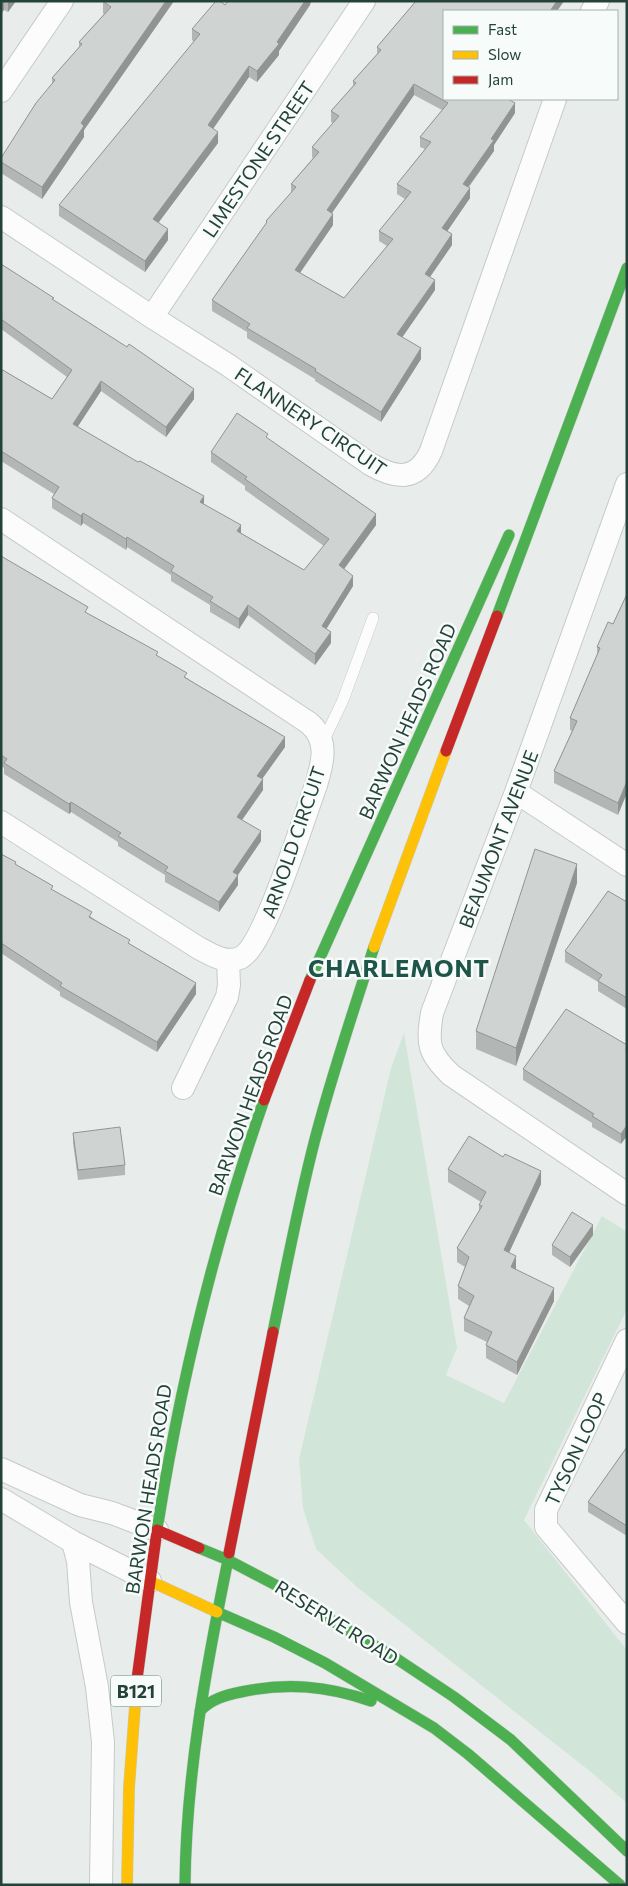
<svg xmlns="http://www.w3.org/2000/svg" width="628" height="1886" font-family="Commissioner,sans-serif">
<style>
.green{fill:#d1e6d8}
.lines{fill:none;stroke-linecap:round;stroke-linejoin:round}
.lane-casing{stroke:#c5cac8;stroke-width:12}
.street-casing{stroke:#c5cac8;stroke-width:24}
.fast-casing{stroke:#c3cbc8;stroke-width:12}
.slow-casing{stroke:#c3cbc8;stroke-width:12}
.jam-casing{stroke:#c3cbc8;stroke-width:12}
.lane{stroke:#fcfcfc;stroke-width:11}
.street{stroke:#fcfcfc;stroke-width:22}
.fast{stroke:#4caf50;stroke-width:11}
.slow{stroke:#ffc107;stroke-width:11}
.jam{stroke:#c62828;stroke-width:11}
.wall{fill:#b2b6b5;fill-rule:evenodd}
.shaded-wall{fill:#919493}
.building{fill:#cfd4d2;stroke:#919493;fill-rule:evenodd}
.labels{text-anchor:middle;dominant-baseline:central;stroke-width:5;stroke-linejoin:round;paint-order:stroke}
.shield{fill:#f7fbf9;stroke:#637a73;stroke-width:1}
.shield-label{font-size:18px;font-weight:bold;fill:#24423a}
.street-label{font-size:19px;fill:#24423a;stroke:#f7fbf9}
.district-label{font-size:24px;font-weight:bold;letter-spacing:1px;fill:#1f5548;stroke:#f7fbf9}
</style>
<rect width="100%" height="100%" fill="#e8edeb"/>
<path class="green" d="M404,1033L457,1348L446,1375L504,1403L602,1216L627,1232V1309L524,1520L627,1650V1803L592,1773L357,1587L316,1549L303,1508L299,1459L391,1068Z"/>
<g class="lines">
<defs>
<path id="lane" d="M323,742L343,700L373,618"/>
<path id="street" d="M592,11L598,1
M1,91L62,1
M1,217L152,317L228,365L370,464C396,479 417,482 431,451L555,99
M152,317L364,1
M627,484L516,792L432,1013C427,1044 428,1053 451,1075L627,1194
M1,519L309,723C329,740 323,762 316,785C305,814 264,948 240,958C225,964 210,954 197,947L1,822
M516,792L627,865
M183,1088L227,997L229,985L228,960
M627,1340L546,1510V1527L627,1623
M1,1469L80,1505L112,1513L157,1530
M1,1499L73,1542L150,1581
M73,1542L78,1561L81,1602L97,1687L103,1742L101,1885"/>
<path id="fast" d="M497,616L627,268
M310,980L509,535
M273,1332C286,1269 298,1205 314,1143C331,1077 353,1012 374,947
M157,1530C180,1383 215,1240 264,1100
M229,1553L228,1560L287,1591L326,1617L397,1659L454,1697L511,1740L627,1851
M217,1612L274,1637L325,1663L434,1728L468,1754L620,1885
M200,1711C211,1699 226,1695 241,1692C287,1682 327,1686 371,1701
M185,1885C186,1775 206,1668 228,1560L199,1548"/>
<path id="slow" d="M374,947L446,751
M150,1581L217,1612
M127,1885L129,1788L137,1679"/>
<path id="jam" d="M446,751L497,616
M264,1100L310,980
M229,1553L273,1332
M137,1679L157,1530L199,1548"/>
</defs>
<use href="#lane" class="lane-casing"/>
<use href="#street" class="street-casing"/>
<use href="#fast" class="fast-casing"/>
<use href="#slow" class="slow-casing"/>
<use href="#jam" class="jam-casing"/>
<use href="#lane" class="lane"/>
<use href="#street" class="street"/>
<use href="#fast" class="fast"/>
<use href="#slow" class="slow"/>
<use href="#jam" class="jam"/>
</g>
<path class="wall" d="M1,1H16L8,12L4,10Z
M103,1H174L84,130V137L42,199L1,173V158L52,84V78L79,47V42L104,14L103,13Z
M228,1H311L310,5L279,51V55L257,82L249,77L213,129L218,143L158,223L168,240L145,272L59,216V205L194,42L192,40V29L225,5Z
M416,1H564L557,11H444L515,113L494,145V151L469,187L470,198L447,231L452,245L430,277L435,290L402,337L421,359L381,422L315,381V379L247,338V332L212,311V300L266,224V221L291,193V184L313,158L312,157V147L333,123L331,122V111L353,86V81L377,54V47ZM414,95L442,110L420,137V147L425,149L397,184V194L405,199L379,231V241L387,246L344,298L300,273L333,225L332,213Z
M1,264L194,399L166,437L101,391L77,427L204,504L241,533L304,570L324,546L245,490V486L211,462V452L268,439L376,525L344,569L353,586L326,629L331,643L315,665L248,615L239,629L210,612V605L171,581V575L127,547L126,550L83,523L81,526L52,508V498L54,494L1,461V369L52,399L67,377L1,329Z
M1,556L88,614L158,656L187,678L285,747L262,779L263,790L242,820L261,841L238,875V885L219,912L165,882V875L118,846V842L71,812L69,814L4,774V768L1,766Z
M627,594L618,815L554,783V771L572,731L570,730V718L597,655V647L613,624Z
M1,854L130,944L196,994L157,1052L60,996V992L1,953Z
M577,883L516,1066L476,1049V1031Z
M627,902V1009L598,991V982L565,962V951Z
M627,1045L621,1144L592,1127V1123L523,1080V1069Z
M73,1133L125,1165V1175L78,1180L73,1143Z
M448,1169L541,1184L509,1253L516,1270L554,1301L517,1375L486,1358V1345L487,1342L464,1331V1318L469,1306L458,1299V1286L465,1267L457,1262V1248L479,1211V1205L481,1202L448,1182Z
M593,1235L570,1267L552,1255V1245Z
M627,1447V1536L588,1512V1502Z
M627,1539V1551L626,1550V1540Z"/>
<path class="shaded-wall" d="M2,1H4V10L1,14Z
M8,1H16L8,12Z
M166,1H174L84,130V137L42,199V187L81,123Z
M305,1H311L310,5L279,51V55L257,82V71Z
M557,1H564L557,11H550Z
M249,66V77L208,136V125Z
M414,84V95L327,220V210Z
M515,103V113L494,145V151L463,194V184L491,139Z
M218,132V143L153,230V219Z
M470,188V198L442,239V228Z
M333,214V225L295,280V270Z
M168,229V240L145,272V261Z
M452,234V245L425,284V274Z
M435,280V290L397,345V334Z
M421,348V359L381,422V412Z
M101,381V391L73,434V424Z
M194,389V399L166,437V427Z
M204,496V507L200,502Z
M83,513V523L81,526V516Z
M376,514V525L339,576V565Z
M241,525V536L237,531Z
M127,537V547L126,550V539Z
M353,576V586L322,636V626Z
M248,605V615L239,629V619Z
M331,632V643L315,665V654Z
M285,737V747L257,786V776Z
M263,779V790L237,827V817Z
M627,781V793L618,815V803Z
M71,802V812L69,814V804Z
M261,831V841L233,882V872Z
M577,864V883L516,1066V1048Z
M238,875V885L219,912V902Z
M196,983V994L157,1052V1042Z
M627,1125V1136L621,1144V1134Z
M541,1171V1184L504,1263V1250Z
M593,1225V1235L570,1267V1257Z
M516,1256V1270L511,1267Z
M554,1288V1301L517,1375V1362Z"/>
<path class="building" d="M103,1H166L81,123L84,126L42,187L1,162V158L36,103L55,80L52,78L82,44L79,42L111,7Z
M216,1H220L225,5L228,1H305L277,42L279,44L257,71L249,66L208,125L218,132L153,219L168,229L145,261L59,205L200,34L192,29Z
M416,1H557L550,11H444V99H508L515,103L491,139L494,140L463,184L470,188L442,228L452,234L425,274L435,280L397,334L421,348L381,412L315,371L316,369L247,328L250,324L212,300L267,222L266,221L296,187L291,184L319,152L312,147L339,116L331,111L356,83L353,81L381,50L377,47ZM414,84L448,103L420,137L431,142L397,184L411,192L379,231L393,239L344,298L295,270L333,214L327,210Z
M1,264L54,298L52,299L127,347L129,344L194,389L166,427L101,381L73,424L138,462L140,461L204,496L200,502L241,525L237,531L304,570L329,539L245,479L247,477L211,452L237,413L268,434L266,437L376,514L339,565L353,576L322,626L331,632L315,654L248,605L239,619L210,601L213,597L171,571L174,566L127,537L126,539L83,513L81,516L52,498L59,487L1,451V369L52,399L72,370L1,319Z
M1,556L88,607L85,612L158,652L156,655L187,673L184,677L285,737L257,776L263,779L237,817L261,831L233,872L238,875L219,902L165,871L168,867L118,836L121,833L71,802L69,804L4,763L7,759L1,755Z
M627,594V781L618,803L554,771L577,721L570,718L600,648L597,647L608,622L613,624Z
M535,849L577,864L516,1048L476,1031Z
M1,854L16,862L15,864L53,886L51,889L92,912L89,917L130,940L128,943L196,983L157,1042L60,986L62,983L1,943Z
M608,891L627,902V998L598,981L602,975L565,951Z
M566,1009L627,1045L626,1050H627V1125L621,1134L592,1116L594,1114L523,1069Z
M120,1127L125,1165L78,1170L73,1133Z
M469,1136L503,1157L505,1154L541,1171L504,1250L516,1256L511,1267L554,1288L517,1362L486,1345L492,1332L464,1318L474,1296L458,1286L469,1257L457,1248L482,1206L479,1205L486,1192L448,1169Z
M572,1212L593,1225L570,1257L552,1245Z
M627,1447V1526L588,1502Z"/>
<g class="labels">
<rect class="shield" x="111" y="1675.5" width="50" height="31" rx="4"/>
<g class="shield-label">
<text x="136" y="1691">B121</text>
</g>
<g class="street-label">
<text transform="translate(258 159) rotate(-56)">LIMESTONE STREET</text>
<text transform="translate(311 421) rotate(34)">FLANNERY CIRCUIT</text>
<text transform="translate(407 721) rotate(-66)">BARWON HEADS ROAD</text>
<text transform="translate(498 839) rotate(-69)">BEAUMONT AVENUE</text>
<text transform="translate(293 842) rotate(-71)">ARNOLD CIRCUIT</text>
<text transform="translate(250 1095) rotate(-70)">BARWON HEADS ROAD</text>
<text transform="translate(576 1449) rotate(-65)">TYSON LOOP</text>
<text transform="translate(148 1489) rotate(-81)">BARWON HEADS ROAD</text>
<text transform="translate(337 1622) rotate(32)">RESERVE ROAD</text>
</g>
<g class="district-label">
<text x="399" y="967">CHARLEMONT</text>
</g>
</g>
<rect width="628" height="1886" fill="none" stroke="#24423a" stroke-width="5"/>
<rect x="443" y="10" width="175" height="90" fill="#f7fbf9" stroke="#a3b1ad"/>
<rect x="453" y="26" width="25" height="8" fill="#4caf50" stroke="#a3b1ad"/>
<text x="488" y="35" font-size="15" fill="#24423a">Fast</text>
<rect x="453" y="51" width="25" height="8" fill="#ffc107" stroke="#a3b1ad"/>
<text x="488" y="60" font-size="15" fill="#24423a">Slow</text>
<rect x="453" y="76" width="25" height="8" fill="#c62828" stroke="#a3b1ad"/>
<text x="488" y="85" font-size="15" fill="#24423a">Jam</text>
</svg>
